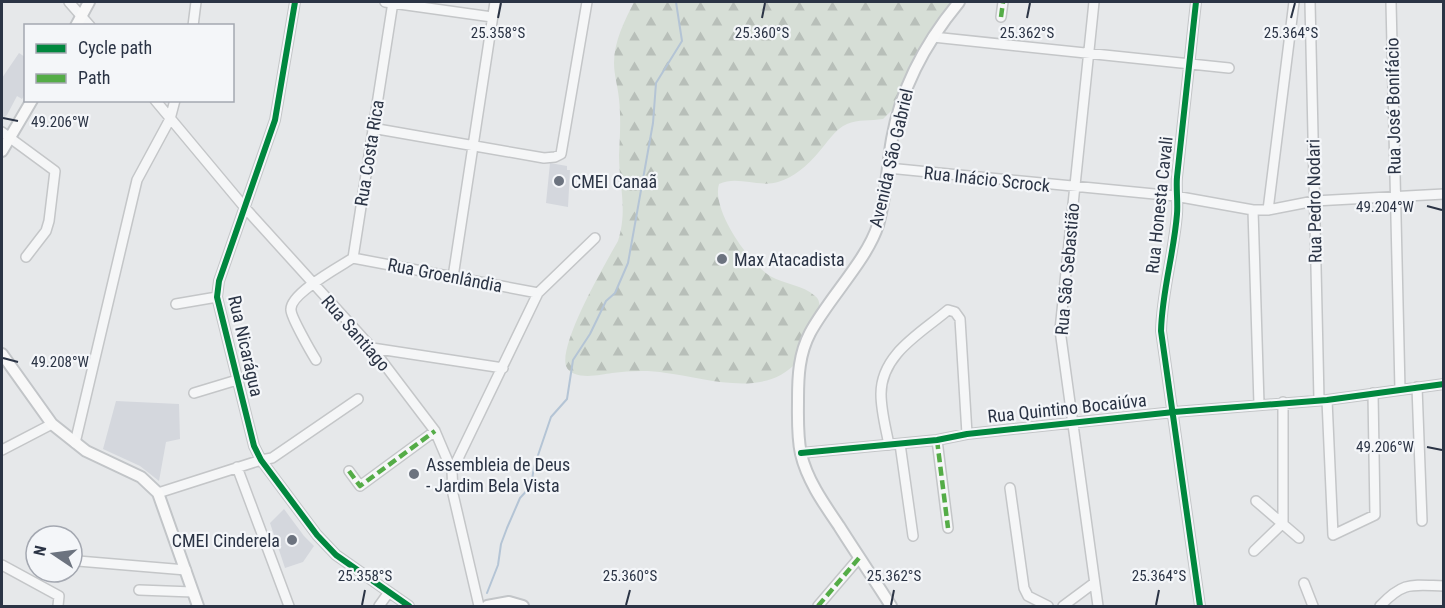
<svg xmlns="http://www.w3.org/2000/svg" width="1445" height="608" font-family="'Roboto Condensed',sans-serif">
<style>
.built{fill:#d4d7dd}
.forest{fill:url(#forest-firs)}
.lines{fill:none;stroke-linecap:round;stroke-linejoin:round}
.stream{stroke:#b4c4d5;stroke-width:2}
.minor-casing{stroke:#c4c6c8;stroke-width:12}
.major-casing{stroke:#c2c5c8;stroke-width:14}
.minor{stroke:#f5f6f7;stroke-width:9}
.major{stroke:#f8f8f8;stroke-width:10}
.quiet{stroke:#54ac47;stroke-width:4.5;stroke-dasharray:9 4.5;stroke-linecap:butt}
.cycleway-casing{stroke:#f4f6f9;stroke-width:10}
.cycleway{stroke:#00873e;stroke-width:6}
.ticks{fill:none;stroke:#2b3445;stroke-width:2}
.poi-dot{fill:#6c737f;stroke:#f4f6f9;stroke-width:2}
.labels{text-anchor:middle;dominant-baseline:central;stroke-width:4.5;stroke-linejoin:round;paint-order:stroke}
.street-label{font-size:18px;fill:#2b3445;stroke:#f4f6f9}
.poi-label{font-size:18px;fill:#2b3445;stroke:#f4f6f9;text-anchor:start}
.ticks-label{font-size:15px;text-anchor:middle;fill:#2b3445;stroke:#f4f6f9;stroke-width:4.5;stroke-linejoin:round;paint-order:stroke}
</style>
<defs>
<pattern id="forest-firs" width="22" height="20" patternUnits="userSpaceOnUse" patternTransform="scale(1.5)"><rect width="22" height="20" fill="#d6ded6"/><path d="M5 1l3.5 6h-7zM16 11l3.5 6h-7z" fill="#b8bfb9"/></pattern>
</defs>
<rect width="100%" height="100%" fill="#e6e8ea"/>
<path class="built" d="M19,53L25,57V94L22,99L17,96L7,115L2,119V78Z
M550,163L567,166V170H570L568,207L546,203Z
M116,401L179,404L180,439L166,442L159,481L140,466L103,449Z
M284,509L304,536L314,546L303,562L285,568L270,523Z"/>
<path class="forest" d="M634,2H955L906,83L893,109L883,119C871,121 858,119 847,124C835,129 827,143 818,153C808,165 793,178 778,182C758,188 738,175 719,184C711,209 749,263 770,276C784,284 803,285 815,296C820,299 820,307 819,312C816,321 802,356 797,362C764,399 707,378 666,373C648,370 630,371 612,373C600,375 572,381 566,366C559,343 605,264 618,241C628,209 619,186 619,155C620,136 621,118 619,99C618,87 614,75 614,63C614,41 625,20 634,2Z"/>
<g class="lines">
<path class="stream" d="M487,593L498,565L501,544L507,528L520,498L531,486L534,467L551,417L567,399L573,360L590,334L606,301L615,293L628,263L653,123L656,83L682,41L676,2"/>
<defs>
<path id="minor" d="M69,2L90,26
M295,2L275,120L219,281L217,297L254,446L261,460L317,535L336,555L409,606
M385,2L492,17
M1094,2L1060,330L1098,606
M1196,2L1177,177C1176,189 1178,202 1177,214C1174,253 1162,291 1161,331L1200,606
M1310,2L1319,400
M1391,2L1400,390
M1001,17L1003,2
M193,26L196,2
M933,37L1229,68
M155,100L246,209L372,348L435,431L452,471L453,494L479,606
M372,128L544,158L555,157L561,154L587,2
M2,132L55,171L49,221L46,231L26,257
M888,168L1175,196L1253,210H1268L1314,201L1444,194
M1253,210L1259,404
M1268,210L1294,2
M353,258L538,293
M453,277L495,2
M176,304L217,297
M372,348L503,368
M316,360C311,352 291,317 291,310C289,294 339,267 353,258L393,2
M1417,387L1422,521
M194,393L237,380
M1327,400L1333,535L1375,515L1373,393
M937,440L948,528
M75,443L137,180L170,119L175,100
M900,444L913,536
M889,445C886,429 881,411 881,394C881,354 921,333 948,310L955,312L960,319L967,434
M2,450L52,424
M801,453L937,440L967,434L1174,412L1327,400L1444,384
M237,467L289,606
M349,471L360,486L435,431
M452,471L538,293L595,238
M1010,488L1024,588L1028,596L1048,606
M158,493L261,460L272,458L358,399
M1256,501L1299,538
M1254,551L1283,523V402
M78,561L186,570
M2,565L59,596L58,606
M1304,583L1313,606
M139,590L193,592
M379,606L389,592
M818,606L859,558
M1063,606L1094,583
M1380,606C1404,581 1411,585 1444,586"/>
<path id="major" d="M76,26L89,2
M2,151L32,100
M2,354L52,424L86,451L141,477L158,493L198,606
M487,606L509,602L523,606
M891,606C874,579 856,553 839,526C824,504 807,480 801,454C797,436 798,417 798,399C798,376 799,354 810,333C828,299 867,260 878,225C886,197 887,168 892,139C901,88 926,42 959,2"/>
</defs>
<use href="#minor" class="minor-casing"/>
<use href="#major" class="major-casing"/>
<use href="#minor" class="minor"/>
<use href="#major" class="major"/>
<path class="quiet" d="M1001,17L1003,2
M937,440L948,528
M349,471L360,486L435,431
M818,606L859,558"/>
<defs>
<path id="cycleway" d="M295,2L275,120L219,281L217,297L254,446L261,460L317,535L336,555L409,606
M1196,2L1177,177C1176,189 1178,202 1177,214C1174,253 1162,291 1161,331L1200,606
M801,453L937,440L967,434L1174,412L1327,400L1444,384"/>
</defs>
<use href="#cycleway" class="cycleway-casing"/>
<use href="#cycleway" class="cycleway"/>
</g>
<path class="ticks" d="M498,18L501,3M762,18L765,3M1027,18L1030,3M1291,18L1295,3M3,118L18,121M1427,206L1442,210M3,358L18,362M1427,447L1442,450M362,605L365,590M626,605L630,590M891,605L894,590M1156,605L1159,590"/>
<g class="poi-dot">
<circle cx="559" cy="181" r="6"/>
<circle cx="722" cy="259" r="6"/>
<circle cx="414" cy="474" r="6"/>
<circle cx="292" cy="540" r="6"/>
</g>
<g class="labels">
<g class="street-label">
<text transform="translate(1393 106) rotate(-91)">Rua José Bonifácio</text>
<text transform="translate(369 153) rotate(-81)">Rua Costa Rica</text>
<text transform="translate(891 158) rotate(-77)">Avenida São Gabriel</text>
<text transform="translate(987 179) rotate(6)">Rua Inácio Scrock</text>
<text transform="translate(1314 201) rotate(-91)">Rua Pedro Nodari</text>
<text transform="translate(1159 205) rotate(-84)">Rua Honesta Cavali</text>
<text transform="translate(1067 269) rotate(-85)">Rua São Sebastião</text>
<text transform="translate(445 275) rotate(11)">Rua Groenlândia</text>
<text transform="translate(356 333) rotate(49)">Rua Santiago</text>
<text transform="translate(246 346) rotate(77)">Rua Nicarágua</text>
<text transform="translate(1067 408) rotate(-6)">Rua Quintino Bocaiúva</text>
</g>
<g class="poi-label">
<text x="571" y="181">CMEI Canaã</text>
<text x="734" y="259">Max Atacadista</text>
<text x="426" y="464">Assembleia de Deus<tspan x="426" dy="21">- Jardim Bela Vista</tspan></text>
<text x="280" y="540" text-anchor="end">CMEI Cinderela</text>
</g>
</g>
<g class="ticks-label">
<text x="498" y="38">25.358°S</text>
<text x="762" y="38">25.360°S</text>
<text x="1027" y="38">25.362°S</text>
<text x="1291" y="38">25.364°S</text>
<text x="60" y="127">49.206°W</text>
<text x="1385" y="212">49.204°W</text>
<text x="60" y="367">49.208°W</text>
<text x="1385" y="452">49.206°W</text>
<text x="365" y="581">25.358°S</text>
<text x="630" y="581">25.360°S</text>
<text x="894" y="581">25.362°S</text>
<text x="1159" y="581">25.364°S</text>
</g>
<rect width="1445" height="608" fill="none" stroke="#2b3445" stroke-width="6"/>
<rect x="24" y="24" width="210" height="78" fill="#f4f6f9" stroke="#a4a8b1" stroke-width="1.5"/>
<rect x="36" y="44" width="30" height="9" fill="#00873e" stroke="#a4a8b1" stroke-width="1.5"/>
<text x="78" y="54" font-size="18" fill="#2b3445">Cycle path</text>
<rect x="36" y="74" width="30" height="9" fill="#54ac47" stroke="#a4a8b1" stroke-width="1.5"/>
<text x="78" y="84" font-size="18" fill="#2b3445">Path</text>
<g transform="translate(54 554) rotate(283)"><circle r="28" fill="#f4f6f9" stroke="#a4a8b1" stroke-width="1.5"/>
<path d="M0-4.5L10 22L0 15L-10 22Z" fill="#6c737f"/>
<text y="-9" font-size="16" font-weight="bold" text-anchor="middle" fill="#2b3445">N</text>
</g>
</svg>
